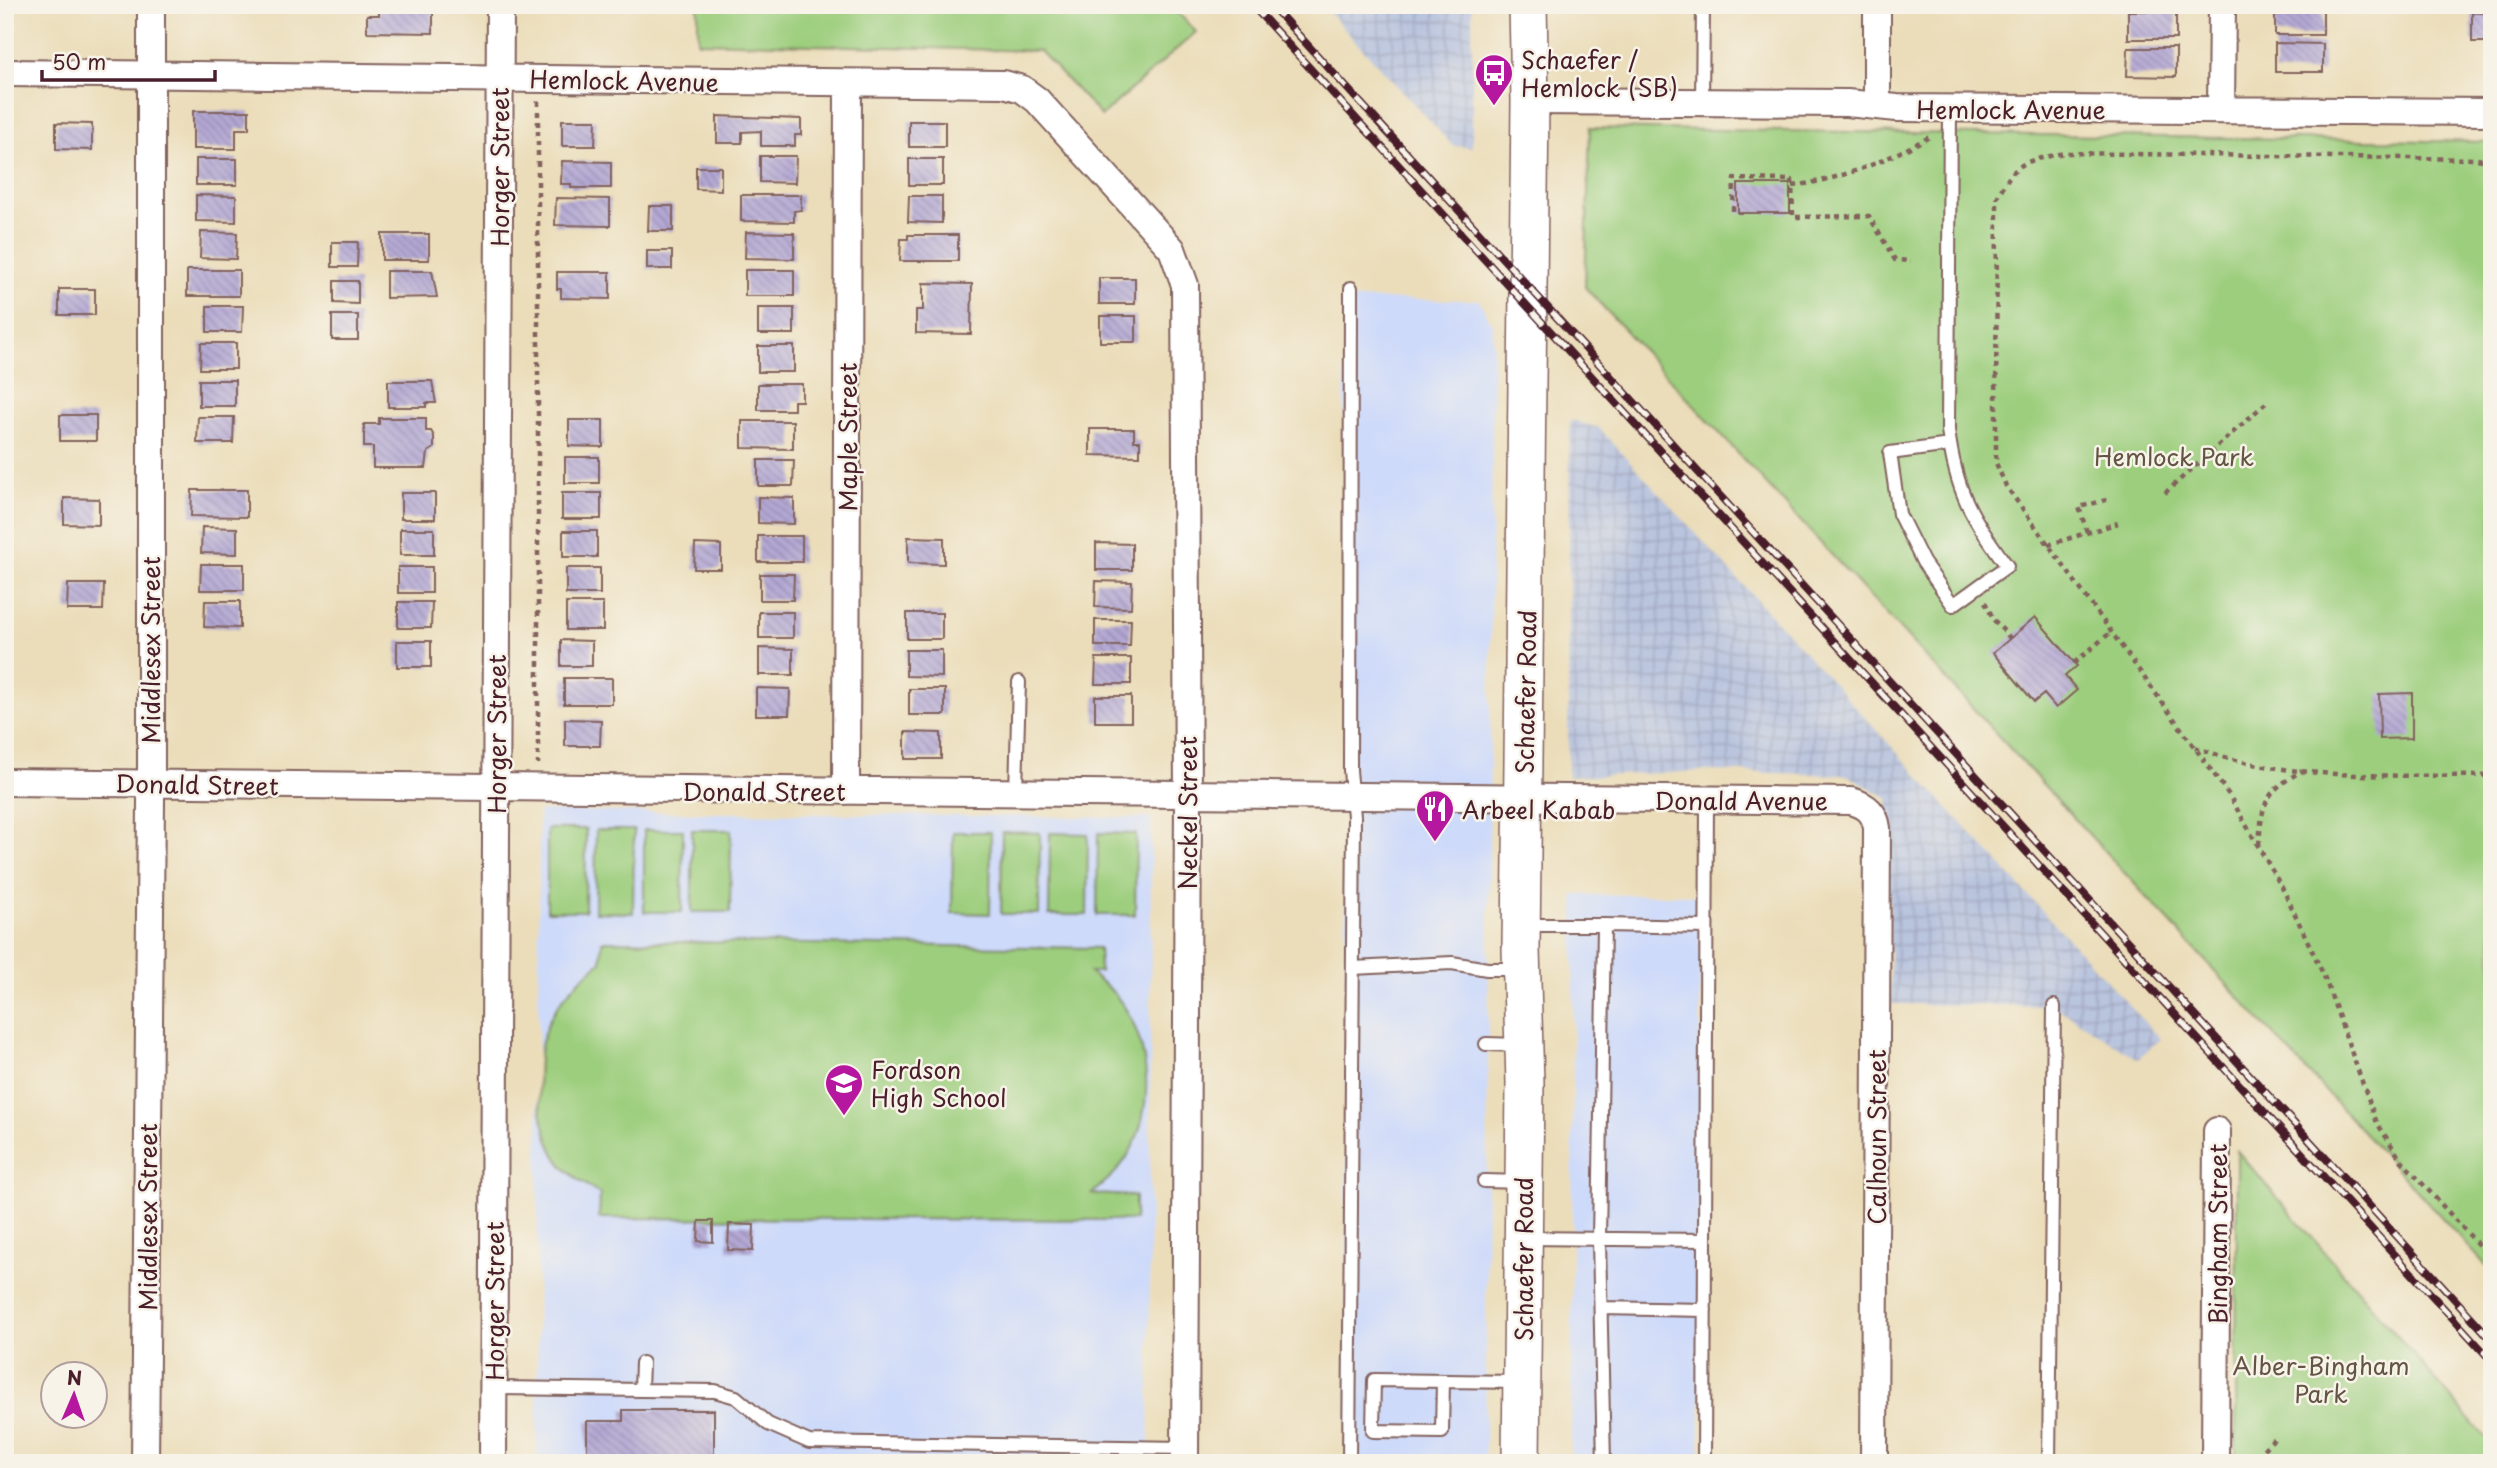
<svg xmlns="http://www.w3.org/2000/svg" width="2497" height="1468" font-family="'Playpen Sans',sans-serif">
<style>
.built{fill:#cedafa}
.industrial{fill:url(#industrial-grid)}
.green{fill:#9cce7d;stroke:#737654;stroke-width:2}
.building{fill:url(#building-back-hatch)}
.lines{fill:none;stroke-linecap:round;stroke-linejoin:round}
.lane-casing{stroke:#82625d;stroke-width:16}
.street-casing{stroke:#82625d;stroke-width:30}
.secondary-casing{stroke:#82625d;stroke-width:40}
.path{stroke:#82625d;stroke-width:4.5;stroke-dasharray:5 5;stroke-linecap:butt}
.lane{stroke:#fff;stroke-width:12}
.street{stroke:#fff;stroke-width:26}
.secondary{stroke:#fff;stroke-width:37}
.rail-casing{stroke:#4a1f2b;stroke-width:8}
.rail{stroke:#f7f3e8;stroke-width:5;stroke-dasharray:16;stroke-linecap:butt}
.labels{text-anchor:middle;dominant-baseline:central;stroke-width:5;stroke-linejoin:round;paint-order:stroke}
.poi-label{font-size:24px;fill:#4a1f2b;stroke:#f7f3e8;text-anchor:start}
.street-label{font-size:24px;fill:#4a1f2b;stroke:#f7f3e8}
.park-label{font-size:24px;fill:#635444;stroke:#f7f3e8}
</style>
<defs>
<pattern id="industrial-grid" width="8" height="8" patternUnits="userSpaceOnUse" patternTransform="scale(1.75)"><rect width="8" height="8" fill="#b9c4de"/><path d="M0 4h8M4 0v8" fill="none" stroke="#a1a8bf"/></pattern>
<pattern id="building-back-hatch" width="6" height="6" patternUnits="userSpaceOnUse" patternTransform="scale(1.75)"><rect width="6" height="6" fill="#b3a8d4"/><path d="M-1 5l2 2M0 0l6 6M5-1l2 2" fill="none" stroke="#9488ac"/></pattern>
</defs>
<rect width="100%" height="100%" fill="#f7f3e8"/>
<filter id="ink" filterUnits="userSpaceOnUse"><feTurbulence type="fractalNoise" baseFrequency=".0143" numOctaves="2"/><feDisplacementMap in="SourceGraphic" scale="14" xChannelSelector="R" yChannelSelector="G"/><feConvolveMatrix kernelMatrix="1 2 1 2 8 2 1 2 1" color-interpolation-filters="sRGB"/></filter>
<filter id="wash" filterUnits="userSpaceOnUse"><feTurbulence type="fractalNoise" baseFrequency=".00686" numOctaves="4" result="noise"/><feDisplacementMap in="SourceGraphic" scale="28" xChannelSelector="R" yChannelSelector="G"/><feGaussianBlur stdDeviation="1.57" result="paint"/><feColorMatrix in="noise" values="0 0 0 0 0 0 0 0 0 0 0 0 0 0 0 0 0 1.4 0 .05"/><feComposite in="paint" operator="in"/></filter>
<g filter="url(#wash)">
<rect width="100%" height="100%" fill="#ebddb9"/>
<path class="built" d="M1344,299L1479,300L1493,326L1485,1463H1347Z
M539,811L1151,818L1149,1463H537Z
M1574,895H1700V1463H1571Z"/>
<path class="industrial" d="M1322,5H1472V147L1453,146Z
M1570,420L1599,428L2160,1039L2138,1059L2054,1006L1891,1004L1888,798L1847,775L1707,771L1568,777Z"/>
<path class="green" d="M698,5H1171L1196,32L1101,116L1040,51L698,42Z
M1590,128L2492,142V1272L1585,287Z
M547,829H586L585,911H547Z
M596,830H634L633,913L595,912Z
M644,830H683L682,912H644Z
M692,830H731L730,912H692Z
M953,832H991L990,914L952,913Z
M1002,832L1040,833L1039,914H1001Z
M1050,833L1088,834L1087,915H1049Z
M1098,833L1136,834L1135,915H1097Z
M602,941L1099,948L1100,972H1089C1098,980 1110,987 1117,997C1154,1042 1157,1122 1119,1168C1112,1178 1100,1185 1092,1194L1135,1196V1220L599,1218L600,1194C587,1185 572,1177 562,1165C549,1149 543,1125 540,1105C532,1039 548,1003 601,962Z
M2237,1151L2492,1445V1463H2236Z"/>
<g id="blocks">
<path class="building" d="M379,5H433V33L367,32V15H379Z
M2275,6L2323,7V35H2275Z
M2128,11H2176V39H2128Z
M2472,13H2492V42H2472Z
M2275,43L2323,44V72H2275Z
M2128,48H2176V77L2127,76Z
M193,111H249V129H236V149H193Z
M717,116L801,119V135H795V146H761V131L742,132V143H717Z
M562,120H596L595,146H562Z
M909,121H945V147H909Z
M56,123L92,124V150L56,149Z
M760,156H796L795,183L760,182Z
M196,159H237V185H196Z
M909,159H943V185H909Z
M562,161L611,162V188H571V184H561Z
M696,167H721V190L696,189Z
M1738,184H1790V213H1738Z
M196,195L236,196V222L196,221Z
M741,195H801V210L794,211V222L741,221Z
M909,196H942V223L908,222Z
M556,198L610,199V226L555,225Z
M649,206H673V231H648Z
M201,232L237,233L236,259L200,258Z
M746,232L794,233V259L745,258Z
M382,234H429V260H382Z
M908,235H958V261H900L901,239H908Z
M332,242H358L357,267H332Z
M647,251H672V269H647Z
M187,270H239V296H187Z
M745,270H794V296H745Z
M386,271H432L437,297L386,298Z
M557,272H610V299L561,298V289H557Z
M1099,278H1135V304H1099Z
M334,281H358V304L334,303Z
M923,283L972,284L971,334L916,333V310H923Z
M59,289H95V315H59Z
M207,306H243L242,332H207Z
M758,308H794V334H758Z
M332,315H358V340H332Z
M1100,316H1136V342H1100Z
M201,343H236V369H200Z
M758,346H794V372H758Z
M199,380H235V406H199Z
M388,381H432L436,403H426V407H388Z
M758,384H802V401H794V410H758Z
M60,415H96V441H60Z
M198,417H234L233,443H197Z
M379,418H426V431H431L434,436V448L428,452L426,468H373V447H364V424H379Z
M569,420H603V447L569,446Z
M742,421H793V449L742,448Z
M1090,429H1134V441H1140V456L1090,455Z
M565,457H599V483H565Z
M758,460H794L793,486H758Z
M192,490H247V517L191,516Z
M401,493H435V519H401Z
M562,493H601V519H562Z
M758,497L794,498V524L758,523Z
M64,498L99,499V525L64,524Z
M202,527L237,528V554L201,553Z
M400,529H434V555H400Z
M563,531H597V557H563Z
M758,536H802V562H758Z
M908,537L944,538V564L908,563Z
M1096,543L1132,544V570H1096Z
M695,544L721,545V569H694Z
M201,564H244V590H200Z
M398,567H432V593H398Z
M566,568H600V594H566Z
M760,574H794L793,600H760Z
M1096,581L1132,582L1131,608L1095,607Z
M68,584H104L103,610H67Z
M205,601H240V628L204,627Z
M398,602H432L431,628H398Z
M566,603H603V630H566Z
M759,612H793V638H759Z
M907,613H942V639H907Z
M2035,617L2077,666L2065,676L2077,690L2056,708L2044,694L2034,702L1993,653Z
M1095,620H1131L1130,646H1095Z
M561,640L592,641V666H561Z
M397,641H431V667H397Z
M759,648L793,649V675H759Z
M906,650H942V677L906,676Z
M1096,658H1131V684H1095Z
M564,678H612V704H564Z
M756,688L790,689L789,715H756Z
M909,689H945V715H909Z
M2412,693V738L2380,739L2379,694Z
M1095,696H1131V722H1095Z
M565,719L601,720L600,746H565Z
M905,732L941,733V759H905Z
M699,1221H713V1242L698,1241Z
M729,1224L754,1225L753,1251L728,1250Z
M623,1410H714V1463H587V1421H623Z"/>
</g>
</g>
<g filter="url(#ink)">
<use href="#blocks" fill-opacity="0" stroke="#82625d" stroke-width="2"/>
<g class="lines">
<defs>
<path id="lane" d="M1702,103L1703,5
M1950,445L1890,453L1899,514L1923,562L1953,605L2007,566C1971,516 1956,493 1948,430L1950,108
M1016,792L1019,682
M1523,925H1604L1599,1240L1604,1463
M1604,925L1706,927
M1353,968L1452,963L1487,969H1520
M1486,1044L1520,1045
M1484,1181L1523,1182
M1527,1238L1705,1240
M1601,1308L1705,1310
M1443,1381L1442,1432L1373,1431L1374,1380L1518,1382
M493,1388L715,1391L736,1397L768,1424L809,1442L1185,1448
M641,1390L642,1363
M1349,1463L1354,817L1350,770L1351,288
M1704,1463L1707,800
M2049,1463L2054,1006"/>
<path id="street" d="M5,73L1004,84L1022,89L1037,100L1172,249L1185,285L1188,794L1185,1463
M1530,101L1847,103L1897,108L2492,112
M1877,106V5
M2221,110L2222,5
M5,782L1851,801C1866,805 1875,812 1877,828L1874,1463
M846,791L848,83
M145,1463L151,803V5
M493,1463L500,5
M2215,1463L2217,1131"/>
<path id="secondary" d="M1521,1463L1525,1083L1521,949L1530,101L1528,5"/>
</defs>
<use href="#lane" class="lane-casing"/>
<use href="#street" class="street-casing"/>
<use href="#secondary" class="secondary-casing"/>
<path class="path" d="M538,101V764
M2492,162L2477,159L2064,153C2024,162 2016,160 1997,198L1996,427V463L2006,486L2229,795L2285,893L2324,976L2377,1123L2401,1160L2492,1260
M1793,186C1847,178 1885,161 1933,135
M1733,211L1734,179L1792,180L1793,217L1869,216L1895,260L1911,261
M2165,493L2268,401
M2087,532L2079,507L2110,499
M2048,545L2118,523
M1985,602L1994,620L2010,638
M2074,663L2110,633
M2195,747C2288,783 2393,774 2492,776
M2259,845C2262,803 2264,792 2302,771
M2249,1463L2276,1437"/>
<use href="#lane" class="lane"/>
<use href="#street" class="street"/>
<use href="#secondary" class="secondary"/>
<defs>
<path id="rail" d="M1252,5L2492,1361
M1271,5L2492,1340"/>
</defs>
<use href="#rail" class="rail-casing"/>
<use href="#rail" class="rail"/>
</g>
</g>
<defs>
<symbol id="bus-pin" viewBox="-11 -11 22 30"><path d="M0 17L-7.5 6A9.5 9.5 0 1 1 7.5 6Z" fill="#b5179e" stroke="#f7f3e8"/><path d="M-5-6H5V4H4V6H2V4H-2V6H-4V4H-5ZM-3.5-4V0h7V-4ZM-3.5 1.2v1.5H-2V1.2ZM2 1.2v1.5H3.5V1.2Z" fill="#fff"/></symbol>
<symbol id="restaurant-pin" viewBox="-11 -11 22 30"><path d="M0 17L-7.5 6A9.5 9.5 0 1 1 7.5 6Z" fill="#b5179e" stroke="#f7f3e8"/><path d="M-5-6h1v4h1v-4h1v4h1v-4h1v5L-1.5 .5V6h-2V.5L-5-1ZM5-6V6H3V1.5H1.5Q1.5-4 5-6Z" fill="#fff"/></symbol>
<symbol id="school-pin" viewBox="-11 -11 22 30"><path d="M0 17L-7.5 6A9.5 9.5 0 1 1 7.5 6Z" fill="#b5179e" stroke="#f7f3e8"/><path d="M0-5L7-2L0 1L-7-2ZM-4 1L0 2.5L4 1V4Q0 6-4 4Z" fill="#fff"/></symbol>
</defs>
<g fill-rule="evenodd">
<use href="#bus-pin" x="1472" y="51" width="44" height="60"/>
<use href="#restaurant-pin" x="1413" y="787" width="44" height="60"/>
<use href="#school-pin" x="822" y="1061" width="44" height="60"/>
</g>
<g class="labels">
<g class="poi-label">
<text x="1521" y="59">Schaefer /<tspan x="1521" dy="28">Hemlock (SB)</tspan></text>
<text x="1462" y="809">Arbeel Kabab</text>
<text x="871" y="1069">Fordson<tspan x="871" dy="28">High School</tspan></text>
</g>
<g class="street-label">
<text transform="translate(624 80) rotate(1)">Hemlock Avenue</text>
<text x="2011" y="109">Hemlock Avenue</text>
<text transform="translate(499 167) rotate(-90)">Horger Street</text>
<text transform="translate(847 437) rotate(-90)">Maple Street</text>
<text transform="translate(150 650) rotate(-90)">Middlesex Street</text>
<text transform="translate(1525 692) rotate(-89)">Schaefer Road</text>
<text transform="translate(496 734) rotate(-90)">Horger Street</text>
<text transform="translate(197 784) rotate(1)">Donald Street</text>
<text x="764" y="791">Donald Street</text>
<text x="1741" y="800">Donald Avenue</text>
<text transform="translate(1187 813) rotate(-90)">Neckel Street</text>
<text transform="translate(1876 1137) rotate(-90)">Calhoun Street</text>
<text transform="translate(147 1217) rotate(-90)">Middlesex Street</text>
<text transform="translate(2217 1234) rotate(-90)">Bingham Street</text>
<text transform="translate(1523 1259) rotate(-90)">Schaefer Road</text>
<text transform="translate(494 1301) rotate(-90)">Horger Street</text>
</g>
<g class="park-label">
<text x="2174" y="456">Hemlock Park</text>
<text x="2321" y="1365">Alber-Bingham<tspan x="2321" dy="28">Park</tspan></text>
</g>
</g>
<rect width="2497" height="1468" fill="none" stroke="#f7f3e8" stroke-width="28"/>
<g transform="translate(74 1395) rotate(2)"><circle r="33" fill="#f7f3e8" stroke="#b29e9c" stroke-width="2"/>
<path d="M0-5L12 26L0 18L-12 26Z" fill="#b5179e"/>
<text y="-10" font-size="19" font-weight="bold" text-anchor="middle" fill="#4a1f2b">N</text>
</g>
<path d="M42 70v10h173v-10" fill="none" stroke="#4a1f2b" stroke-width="3.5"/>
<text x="52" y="70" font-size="21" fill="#4a1f2b" stroke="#f7f3e8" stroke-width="5" paint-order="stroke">50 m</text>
</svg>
